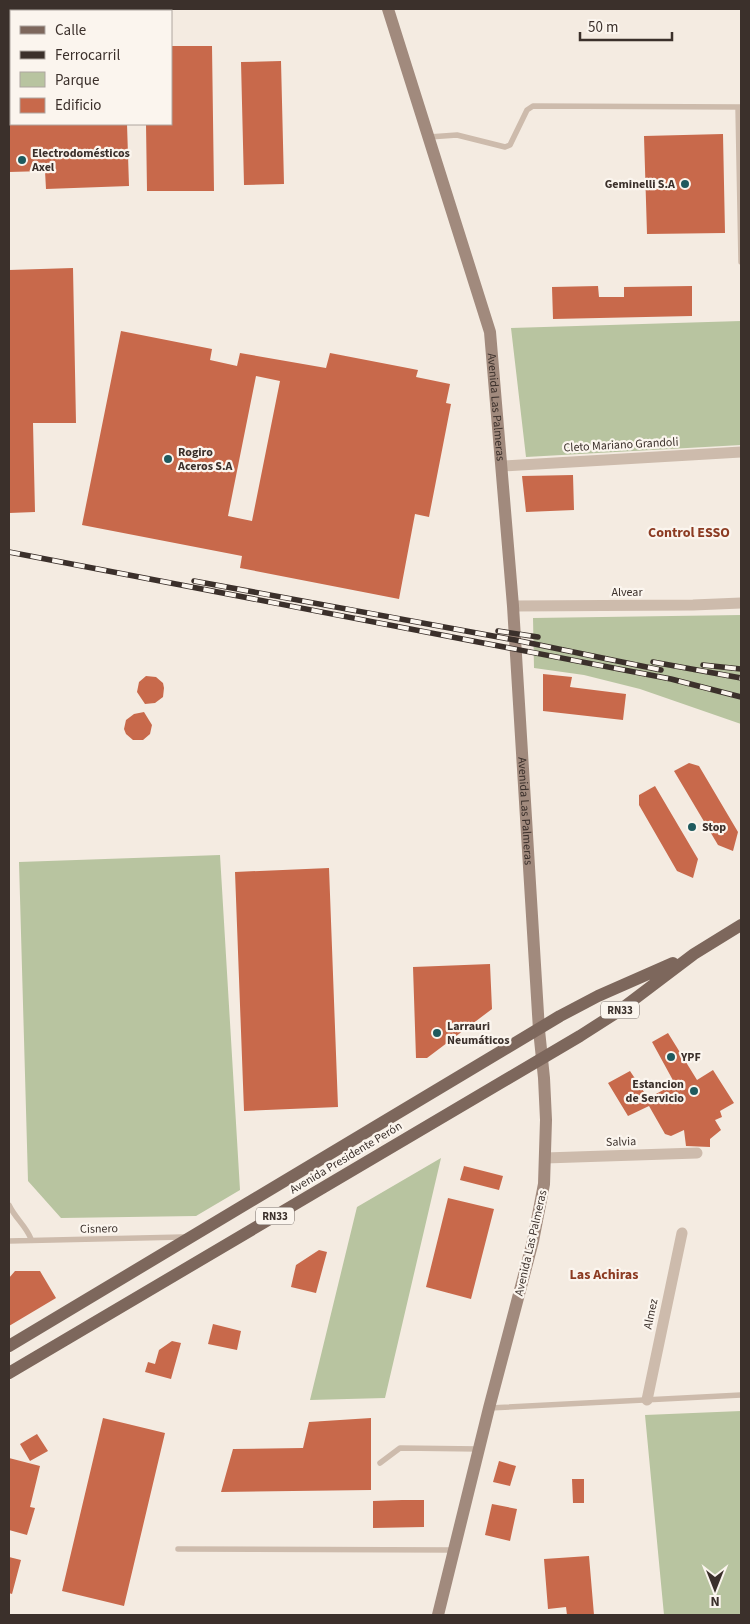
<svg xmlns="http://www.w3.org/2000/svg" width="750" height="1624" font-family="'Source Sans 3',sans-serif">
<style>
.green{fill:#b8c4a0}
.building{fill:#c8694b;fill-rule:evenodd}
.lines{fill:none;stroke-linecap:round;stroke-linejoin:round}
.lane{stroke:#cdbbac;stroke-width:5.5}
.street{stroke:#cdbbac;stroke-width:11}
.secondary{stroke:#a18a7d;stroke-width:12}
.primary{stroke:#7d675c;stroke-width:12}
.rail-casing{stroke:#3b302b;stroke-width:5.5}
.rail{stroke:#fbf5ee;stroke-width:4;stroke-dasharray:11;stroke-linecap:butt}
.poi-dot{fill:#1f5a5e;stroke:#fbf5ee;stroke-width:2}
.labels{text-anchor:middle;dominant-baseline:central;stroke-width:4.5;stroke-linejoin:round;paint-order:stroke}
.shield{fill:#fbf5ee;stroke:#756b66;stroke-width:1}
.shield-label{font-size:11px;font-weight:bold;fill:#3b302b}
.poi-label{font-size:12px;font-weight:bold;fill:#3b302b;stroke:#fbf5ee;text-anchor:start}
.street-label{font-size:12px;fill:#3b302b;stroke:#fbf5ee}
.neighbourhood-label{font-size:14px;font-weight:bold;fill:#8c3b22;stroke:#fbf5ee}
</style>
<rect width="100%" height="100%" fill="#f4ebe1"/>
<path class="green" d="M741,321V445L526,457L511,328Z
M741,615V724L640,689L584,675L534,668L533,618Z
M220,855L240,1190L196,1216L61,1218L28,1181L19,862Z
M441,1158L385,1398L310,1400L357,1207Z
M741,1411V1615H664L645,1415Z"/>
<path class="building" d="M171,46H212L214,191H147L146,124H171Z
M281,61L284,184L244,185L241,62Z
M9,124H127L129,186L46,189L45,171L9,172Z
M723,134L725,233L647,234L644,136Z
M73,268L76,423H33L35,512L9,513V270Z
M598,286L599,297H624V287L692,286V316L553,319L552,287Z
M121,331L212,349L210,360L237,366L240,353L326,368L330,353L418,370L416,377L450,384L446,403L451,404L429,517L415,514L399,599L240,568L242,556L82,525ZM256,376L280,381L252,521L228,516Z
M573,475L574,510L526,512L522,476Z
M543,674L572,677L570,687L626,694L623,720L543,711Z
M146,676L156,677L163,683L164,688L163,697L155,703L145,704L137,692L139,682Z
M144,712L152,725L150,734L143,740H133L126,734L124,729L126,720L134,714Z
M689,763L699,766L738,832L733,851L718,845L674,771Z
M655,786L698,859L693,878L677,871L639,805V795Z
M329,868L338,1107L244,1111L235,872Z
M490,964L492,1009L427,1058H416L413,967Z
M668,1033L697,1080L713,1070L734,1103L720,1111L722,1117L715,1120L721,1130L710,1139V1147L686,1146L684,1130L671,1136L665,1134L649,1106L628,1116L608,1083L630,1071L648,1098L675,1084L652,1042Z
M464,1166L503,1176L499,1190L460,1180Z
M448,1198L494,1209L471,1299L426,1287Z
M319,1250L327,1252L316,1293L291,1287L296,1265Z
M15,1271H40L56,1298L9,1326V1278Z
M213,1324L241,1331L237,1350L208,1344Z
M172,1341L181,1343L171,1379L145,1372L148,1362L155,1364L159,1350Z
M103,1418L165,1433L124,1606L62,1591Z
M371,1418V1490L221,1492L233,1449L303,1448L309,1422Z
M37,1434L48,1451L30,1461L20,1444Z
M9,1458L40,1466L30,1507L35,1508L27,1535L9,1530Z
M499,1461L516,1466L510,1486L493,1482Z
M572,1479H584V1503H573Z
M402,1500H424V1527L373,1528V1501Z
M492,1504L517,1509L510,1541L485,1535Z
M589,1556L594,1615H567L566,1607L548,1609L544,1559Z
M9,1557L21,1560L12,1594L9,1593Z"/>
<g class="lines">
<path class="lane" d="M738,107L741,262
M429,137L457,135L505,147L510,145L527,110L533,106L741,107
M9,1205C15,1218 26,1226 31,1239
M9,1241L183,1237
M489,1408L741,1395
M380,1463L400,1448L479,1449
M178,1549L454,1550"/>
<path class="street" d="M502,466L741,452
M513,606L693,605L741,603
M545,1158L697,1153
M647,1400L682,1233"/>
<path class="secondary" id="s1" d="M388,9L490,332L513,606L539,1030L544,1078L546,1120L544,1184L533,1241L489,1408L438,1615"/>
<path class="primary" d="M9,1346L560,1016L598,996L673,963
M9,1373L580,1036L616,1013L694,954L741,925"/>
<defs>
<path id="rail" d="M9,552L671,679L741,697
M194,581L515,640L661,670
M498,631L538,637
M653,662L741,678
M703,665L741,669"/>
</defs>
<use href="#rail" class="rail-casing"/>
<use href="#rail" class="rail"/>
</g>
<g class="poi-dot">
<circle cx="22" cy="160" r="5"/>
<circle cx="685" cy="184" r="5"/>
<circle cx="168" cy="459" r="5"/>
<circle cx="692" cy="827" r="5"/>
<circle cx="437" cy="1033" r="5"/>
<circle cx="671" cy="1057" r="5"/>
<circle cx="694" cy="1091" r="5"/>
</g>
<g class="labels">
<g class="shield">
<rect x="601" y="1001.5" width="38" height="17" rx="4"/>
<rect x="256" y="1207.5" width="38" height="17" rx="4"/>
</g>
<g class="shield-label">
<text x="620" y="1010">RN33</text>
<text x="275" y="1216">RN33</text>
</g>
<g class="poi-label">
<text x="32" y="153">Electrodomésticos<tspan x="32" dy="14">Axel</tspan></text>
<text x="675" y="184" text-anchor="end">Geminelli S.A</text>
<text x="178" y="452">Rogiro<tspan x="178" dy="14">Aceros S.A</tspan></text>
<text x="702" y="827">Stop</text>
<text x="447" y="1026">Larrauri<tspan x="447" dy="14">Neumáticos</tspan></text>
<text x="681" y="1057">YPF</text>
<text x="684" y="1084" text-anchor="end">Estancion<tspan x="684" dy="14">de Servicio</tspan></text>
</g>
<g class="street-label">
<text stroke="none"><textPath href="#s1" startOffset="414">Avenida Las Palmeras</textPath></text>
<text transform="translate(621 445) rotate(-3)">Cleto Mariano Grandoli</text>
<text x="627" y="592">Alvear</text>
<text stroke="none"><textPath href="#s1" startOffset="819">Avenida Las Palmeras</textPath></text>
<text transform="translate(621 1142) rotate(-2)">Salvia</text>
<text transform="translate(346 1158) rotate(-31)">Avenida Presidente Perón</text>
<text transform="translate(99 1229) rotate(-1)">Cisnero</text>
<text transform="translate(531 1243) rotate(-77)">Avenida Las Palmeras</text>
<text transform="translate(651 1314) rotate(-78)">Almez</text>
</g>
<g class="neighbourhood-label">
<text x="689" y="533">Control ESSO</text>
<text x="604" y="1275">Las Achiras</text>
</g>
</g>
<rect width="750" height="1624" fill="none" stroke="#3b302b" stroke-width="20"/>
<rect x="10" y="10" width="162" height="115" fill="#fbf5ee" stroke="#aea6a0"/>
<rect x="20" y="26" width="25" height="8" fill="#7d675c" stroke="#aea6a0"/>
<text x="55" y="35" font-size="15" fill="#3b302b">Calle</text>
<rect x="20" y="51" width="25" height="8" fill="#3b302b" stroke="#aea6a0"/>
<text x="55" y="60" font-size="15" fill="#3b302b">Ferrocarril</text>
<rect x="20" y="72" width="25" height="15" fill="#b8c4a0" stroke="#aea6a0"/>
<text x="55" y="85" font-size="15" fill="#3b302b">Parque</text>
<rect x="20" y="98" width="25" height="15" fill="#c8694b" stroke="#aea6a0"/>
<text x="55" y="110" font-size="15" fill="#3b302b">Edificio</text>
<g transform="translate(715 1589) rotate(180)" stroke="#fbf5ee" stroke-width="4" paint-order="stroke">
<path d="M0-4L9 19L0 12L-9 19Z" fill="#3b302b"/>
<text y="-8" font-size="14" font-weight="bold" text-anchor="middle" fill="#3b302b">N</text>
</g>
<path d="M580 32v8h92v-8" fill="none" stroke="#3b302b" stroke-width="2.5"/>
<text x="588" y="32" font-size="15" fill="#3b302b" stroke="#fbf5ee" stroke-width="4" paint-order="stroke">50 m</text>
</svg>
